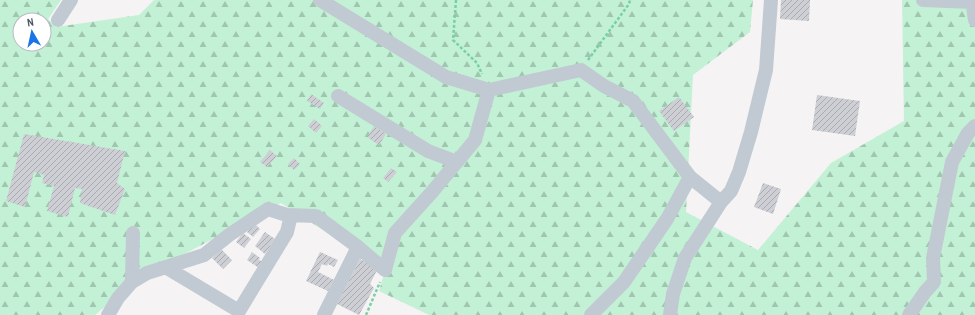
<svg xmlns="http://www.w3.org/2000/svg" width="975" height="315" font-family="'Archivo Narrow',sans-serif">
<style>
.forest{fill:url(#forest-firs);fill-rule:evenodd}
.building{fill:url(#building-hatch)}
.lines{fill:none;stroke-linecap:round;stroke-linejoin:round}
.path{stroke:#7ad0a6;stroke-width:2.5;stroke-dasharray:3 2;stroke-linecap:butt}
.minor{stroke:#c1cad2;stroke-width:14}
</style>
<defs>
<pattern id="forest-firs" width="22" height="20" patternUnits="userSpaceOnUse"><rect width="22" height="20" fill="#c3f1d5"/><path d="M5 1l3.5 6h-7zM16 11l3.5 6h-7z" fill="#a0c6b0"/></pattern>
<pattern id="building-hatch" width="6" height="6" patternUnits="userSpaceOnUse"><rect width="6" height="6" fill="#cdcfd5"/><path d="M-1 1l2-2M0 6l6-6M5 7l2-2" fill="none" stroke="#a8abb0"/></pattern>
</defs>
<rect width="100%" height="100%" fill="#f5f3f3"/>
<path class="forest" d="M0,0H61L48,19L56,27L139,15L154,0H753L750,32L693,75L686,212L758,250L831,163L904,121L902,0H975V315H429L379,291L385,270L281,203L139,278L95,315H0ZM20,20H44V44H20Z"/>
<path class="building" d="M781,0H810L809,21L780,19Z
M311,94L324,103L320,109L307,101Z
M817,95L860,101L855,136L812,130Z
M679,97L694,117L674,131L659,111Z
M314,119L322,126L316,133L308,126Z
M374,126L386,134L379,145L367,137Z
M24,134L125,151L117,183L125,189L115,215L80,203L82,189L75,188L68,217L47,211L54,186L42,183L44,175L34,172L25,207L6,201Z
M270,150L277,156L267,167L260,162Z
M294,158L300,164L294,170L288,164Z
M391,168L397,172L388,182L383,178Z
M763,183L781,189L773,214L754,207Z
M255,224L260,229L253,237L247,232Z
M265,232L275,239L265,254L255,246Z
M243,233L251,239L244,248L236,242Z
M221,249L232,260L223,269L212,258Z
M252,252L260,258L259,260L263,262L259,268L247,260Z
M320,252L338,260L334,267L328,264L327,266L322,264L318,272L334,280L328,291L306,281Z
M360,259L378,268L370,284L374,288L359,315L337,304Z"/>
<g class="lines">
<path class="path" d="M456,0L453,40L477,63L482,74
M588,60L629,4L630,0
M366,315L380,282"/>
<path class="minor" d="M320,0L446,77L489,90L581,70L604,86L633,101L690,177L667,219L624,282L591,315
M923,0L972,2
M972,0L975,20
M58,20L71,0
M338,96L428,151L457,162
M690,177L721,202
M167,268L239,311L287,232L291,215
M132,282L133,233
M108,315L118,298L132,282L147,273L204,255L229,235L268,209L287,215L316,216L358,247L385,270L395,233L432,192L475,140L489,90
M324,315L358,247
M670,315L673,294L685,258L721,202L731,191L739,172L751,132L766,70L771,0
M909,315L925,292L934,282L933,258L952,162L968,133L975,126"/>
</g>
<g transform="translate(32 32) rotate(351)"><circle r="19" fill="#ffffff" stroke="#b7bbc0"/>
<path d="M0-3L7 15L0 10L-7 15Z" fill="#1a73e8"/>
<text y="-6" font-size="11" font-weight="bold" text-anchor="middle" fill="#4a5661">N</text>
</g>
</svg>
